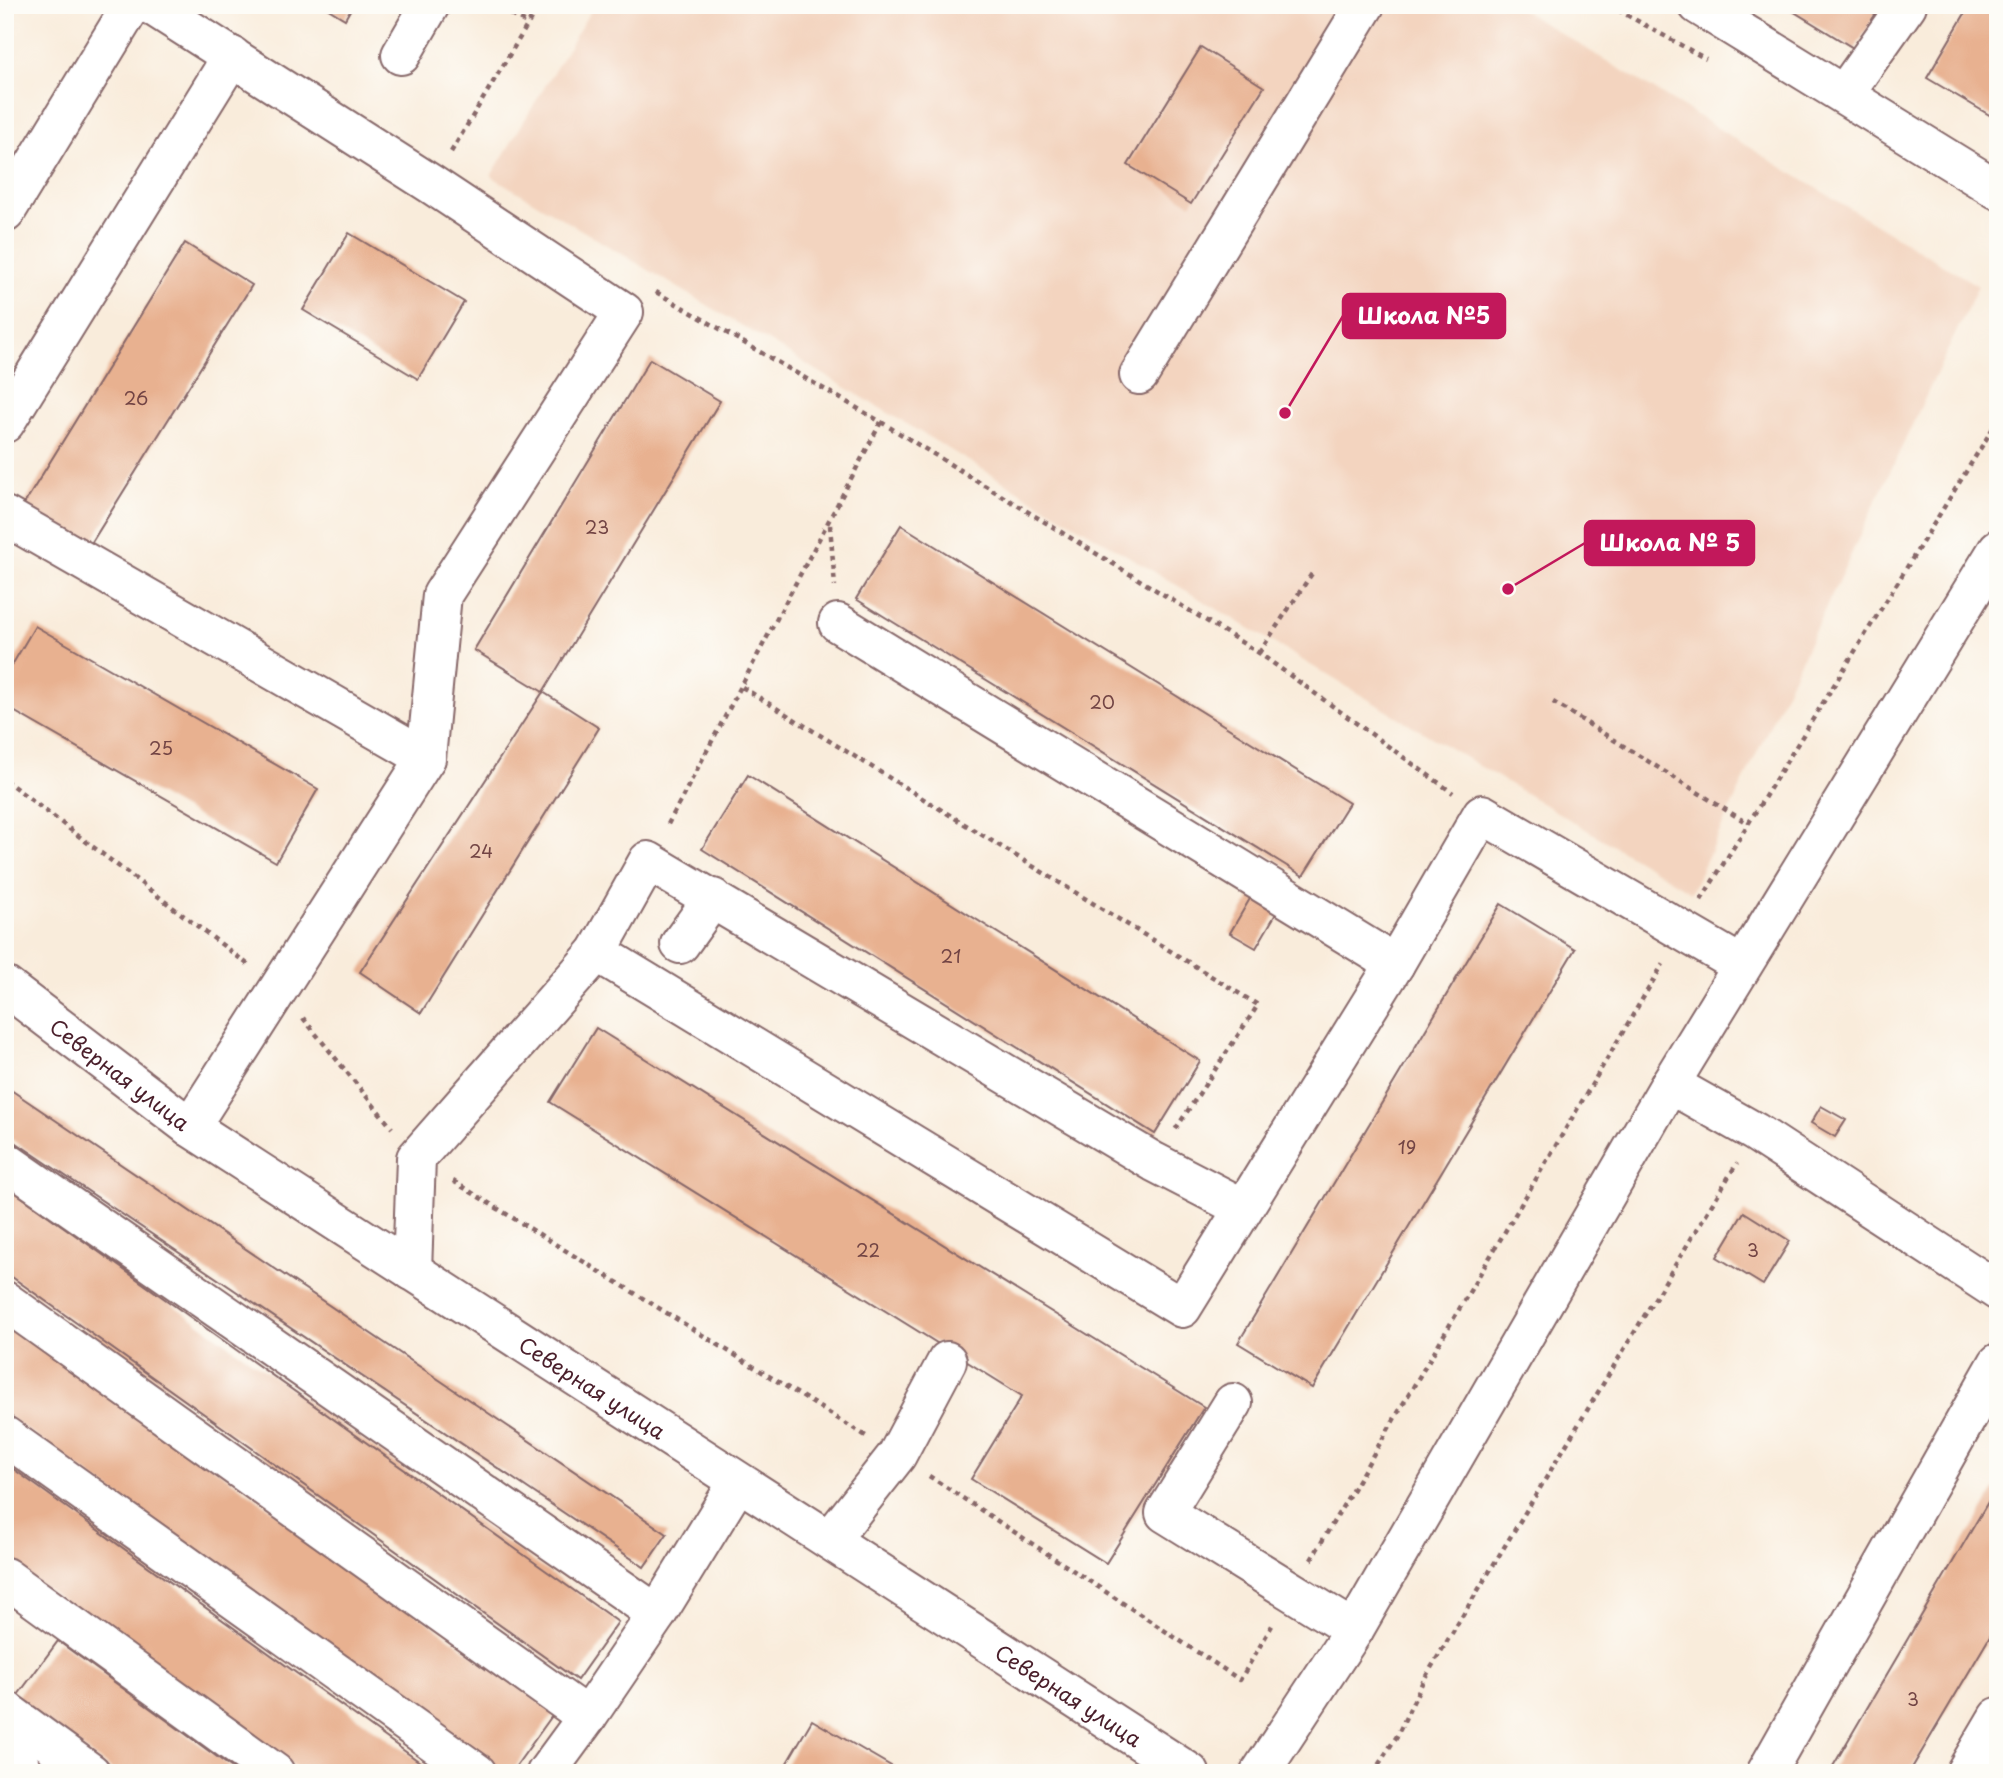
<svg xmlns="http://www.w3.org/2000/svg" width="2003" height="1778" font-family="'Playpen Sans',sans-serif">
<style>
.built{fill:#f3d4bf}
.building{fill:#e8b190}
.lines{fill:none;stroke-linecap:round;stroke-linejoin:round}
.minor-casing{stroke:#876769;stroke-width:42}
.path{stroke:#876769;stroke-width:4.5;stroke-dasharray:5 5;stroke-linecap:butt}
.minor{stroke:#fff;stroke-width:38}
.labels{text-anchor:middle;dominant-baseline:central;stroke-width:7;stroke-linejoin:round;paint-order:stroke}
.number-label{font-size:18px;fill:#724444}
.street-label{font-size:21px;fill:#4a1f2b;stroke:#fdfcf7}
.leader{fill:none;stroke:#c2185b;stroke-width:2.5}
.callout-dot{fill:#c2185b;stroke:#fdfcf7;stroke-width:2.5}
.callout{fill:#c2185b;stroke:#c2185b;stroke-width:2.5}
.callout-label{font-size:23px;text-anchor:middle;font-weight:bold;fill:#fff}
</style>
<rect width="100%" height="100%" fill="#fdfcf7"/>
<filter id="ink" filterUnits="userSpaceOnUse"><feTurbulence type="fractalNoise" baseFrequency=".0143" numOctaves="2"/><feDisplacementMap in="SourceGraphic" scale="14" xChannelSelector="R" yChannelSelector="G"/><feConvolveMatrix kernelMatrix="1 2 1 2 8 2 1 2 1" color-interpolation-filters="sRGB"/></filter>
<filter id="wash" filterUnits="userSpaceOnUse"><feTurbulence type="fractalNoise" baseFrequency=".00686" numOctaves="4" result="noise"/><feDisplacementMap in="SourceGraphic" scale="28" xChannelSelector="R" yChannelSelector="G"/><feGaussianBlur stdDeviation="1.57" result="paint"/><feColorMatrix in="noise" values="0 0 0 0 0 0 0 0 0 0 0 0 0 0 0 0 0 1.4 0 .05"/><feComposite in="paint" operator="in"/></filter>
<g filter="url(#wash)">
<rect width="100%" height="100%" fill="#f9ecdb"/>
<path class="built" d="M594,5H1514L1978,286L1691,892L491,176Z"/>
<g id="blocks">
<path class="building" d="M322,5H353L345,19Z
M1783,5H1881L1855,49Z
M1970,5H1998V120L1927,78Z
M1201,47L1264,87L1191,204L1128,165Z
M349,233L464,302L418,379L303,310Z
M185,243L252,285L87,550L21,509Z
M650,359L720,401L543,692L474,650Z
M901,525L1349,803L1303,876L856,599Z
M35,626L318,789L276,862L5,706V677Z
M543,692L599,728L421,1013L360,972Z
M748,775L1200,1061L1155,1134L702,849Z
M1255,890L1281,905L1256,948L1230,933Z
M1501,904L1575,949L1312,1388L1238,1343Z
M596,1028L1204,1407L1106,1563L971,1479L1022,1396L550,1102Z
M5,1086L667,1534L644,1567L5,1135Z
M1821,1106L1846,1120L1835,1137L1811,1123Z
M5,1185L618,1622L577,1680L5,1272Z
M1744,1212L1790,1241L1763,1285L1717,1257Z
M5,1317L554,1713L511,1773H502L5,1414Z
M5,1463L435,1773H303L5,1559Z
M1998,1485V1623L1909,1773H1829Z
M58,1641L239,1773H116L15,1699Z
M812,1720L903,1773H781Z"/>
</g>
</g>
<g filter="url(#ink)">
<use href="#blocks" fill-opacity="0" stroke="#876769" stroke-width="2"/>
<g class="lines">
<defs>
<g id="minor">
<path d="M151,5L431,184L624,312L442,595L426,758"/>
<path d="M1698,5L1998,190"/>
<path d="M401,55L430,5"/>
<path d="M1844,94L1907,5"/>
<path d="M5,213L132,5"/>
<path d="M1139,375L1365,5"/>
<path d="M5,423L232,56"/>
<path d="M5,516L426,758L190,1127"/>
<path d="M838,623L1395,964L1482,814L1741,965"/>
<path d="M680,944L713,898"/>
<path d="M597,952L1182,1308L1395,964"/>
<path id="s1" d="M5,986L190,1127L1190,1773"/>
<path d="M1670,1084L1755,1132L1998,1291"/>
<path d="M5,1161L657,1614L738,1482"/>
<path d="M412,1271L416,1158L597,952L648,861L1154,1162L1243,1208"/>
<path d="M5,1301L587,1717L657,1614"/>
<path d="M1233,1403L1165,1513L1354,1630"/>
<path d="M5,1436L477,1773"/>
<path d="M830,1540L897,1455L947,1361"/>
<path d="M5,1577L275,1773"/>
<path d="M5,1710L91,1773"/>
<path d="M5,1710L22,1773"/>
<path d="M546,1773L587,1717"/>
<path d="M1260,1773L1354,1630L1670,1084L1998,549"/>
<path d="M1766,1773L1998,1363"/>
<path d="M1965,1773L1998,1717"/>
</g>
</defs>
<use href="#minor" class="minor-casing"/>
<path class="path" d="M494,5L528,24L539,5
M1609,5L1706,59
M451,152L528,24
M656,292L881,422L666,828
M881,422L1259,653L1453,793
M830,525L835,586
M1259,653L1313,572
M742,687L1258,1005L1175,1130
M1553,702L1747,823
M5,780L250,966
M1701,900L1998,420
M303,1018L392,1128
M453,1181L866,1436
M929,1476L1240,1680L1273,1624
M1311,1560L1663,964
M1373,1773L1397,1736L1423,1681L1737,1163"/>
<use href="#minor" class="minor"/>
</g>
</g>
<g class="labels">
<g class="number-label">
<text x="136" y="397">26</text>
<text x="597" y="526">23</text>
<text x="1102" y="701">20</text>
<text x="161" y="747">25</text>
<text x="481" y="850">24</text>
<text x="951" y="955">21</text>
<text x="1407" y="1146">19</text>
<text x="868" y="1249">22</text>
<text x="1753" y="1249">3</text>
<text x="1913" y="1698">3</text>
</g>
<g class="street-label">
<text stroke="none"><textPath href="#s1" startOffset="145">Северная улица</textPath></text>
<text stroke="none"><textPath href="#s1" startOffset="712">Северная улица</textPath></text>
<text stroke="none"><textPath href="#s1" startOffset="1279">Северная улица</textPath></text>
</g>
</g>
<path class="leader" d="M1285 413L1343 316M1508 589L1585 543"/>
<g class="callout-dot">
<circle cx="1285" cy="413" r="7"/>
<circle cx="1508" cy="589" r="7"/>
</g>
<g class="callout">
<rect x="1343" y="294" width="162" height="44" rx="7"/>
<rect x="1585" y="521" width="169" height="44" rx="7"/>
</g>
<g class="callout-label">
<text x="1424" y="324">Школа №5</text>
<text x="1670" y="551">Школа № 5</text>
</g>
<rect width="2003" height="1778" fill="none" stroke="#fdfcf7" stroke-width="28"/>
</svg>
